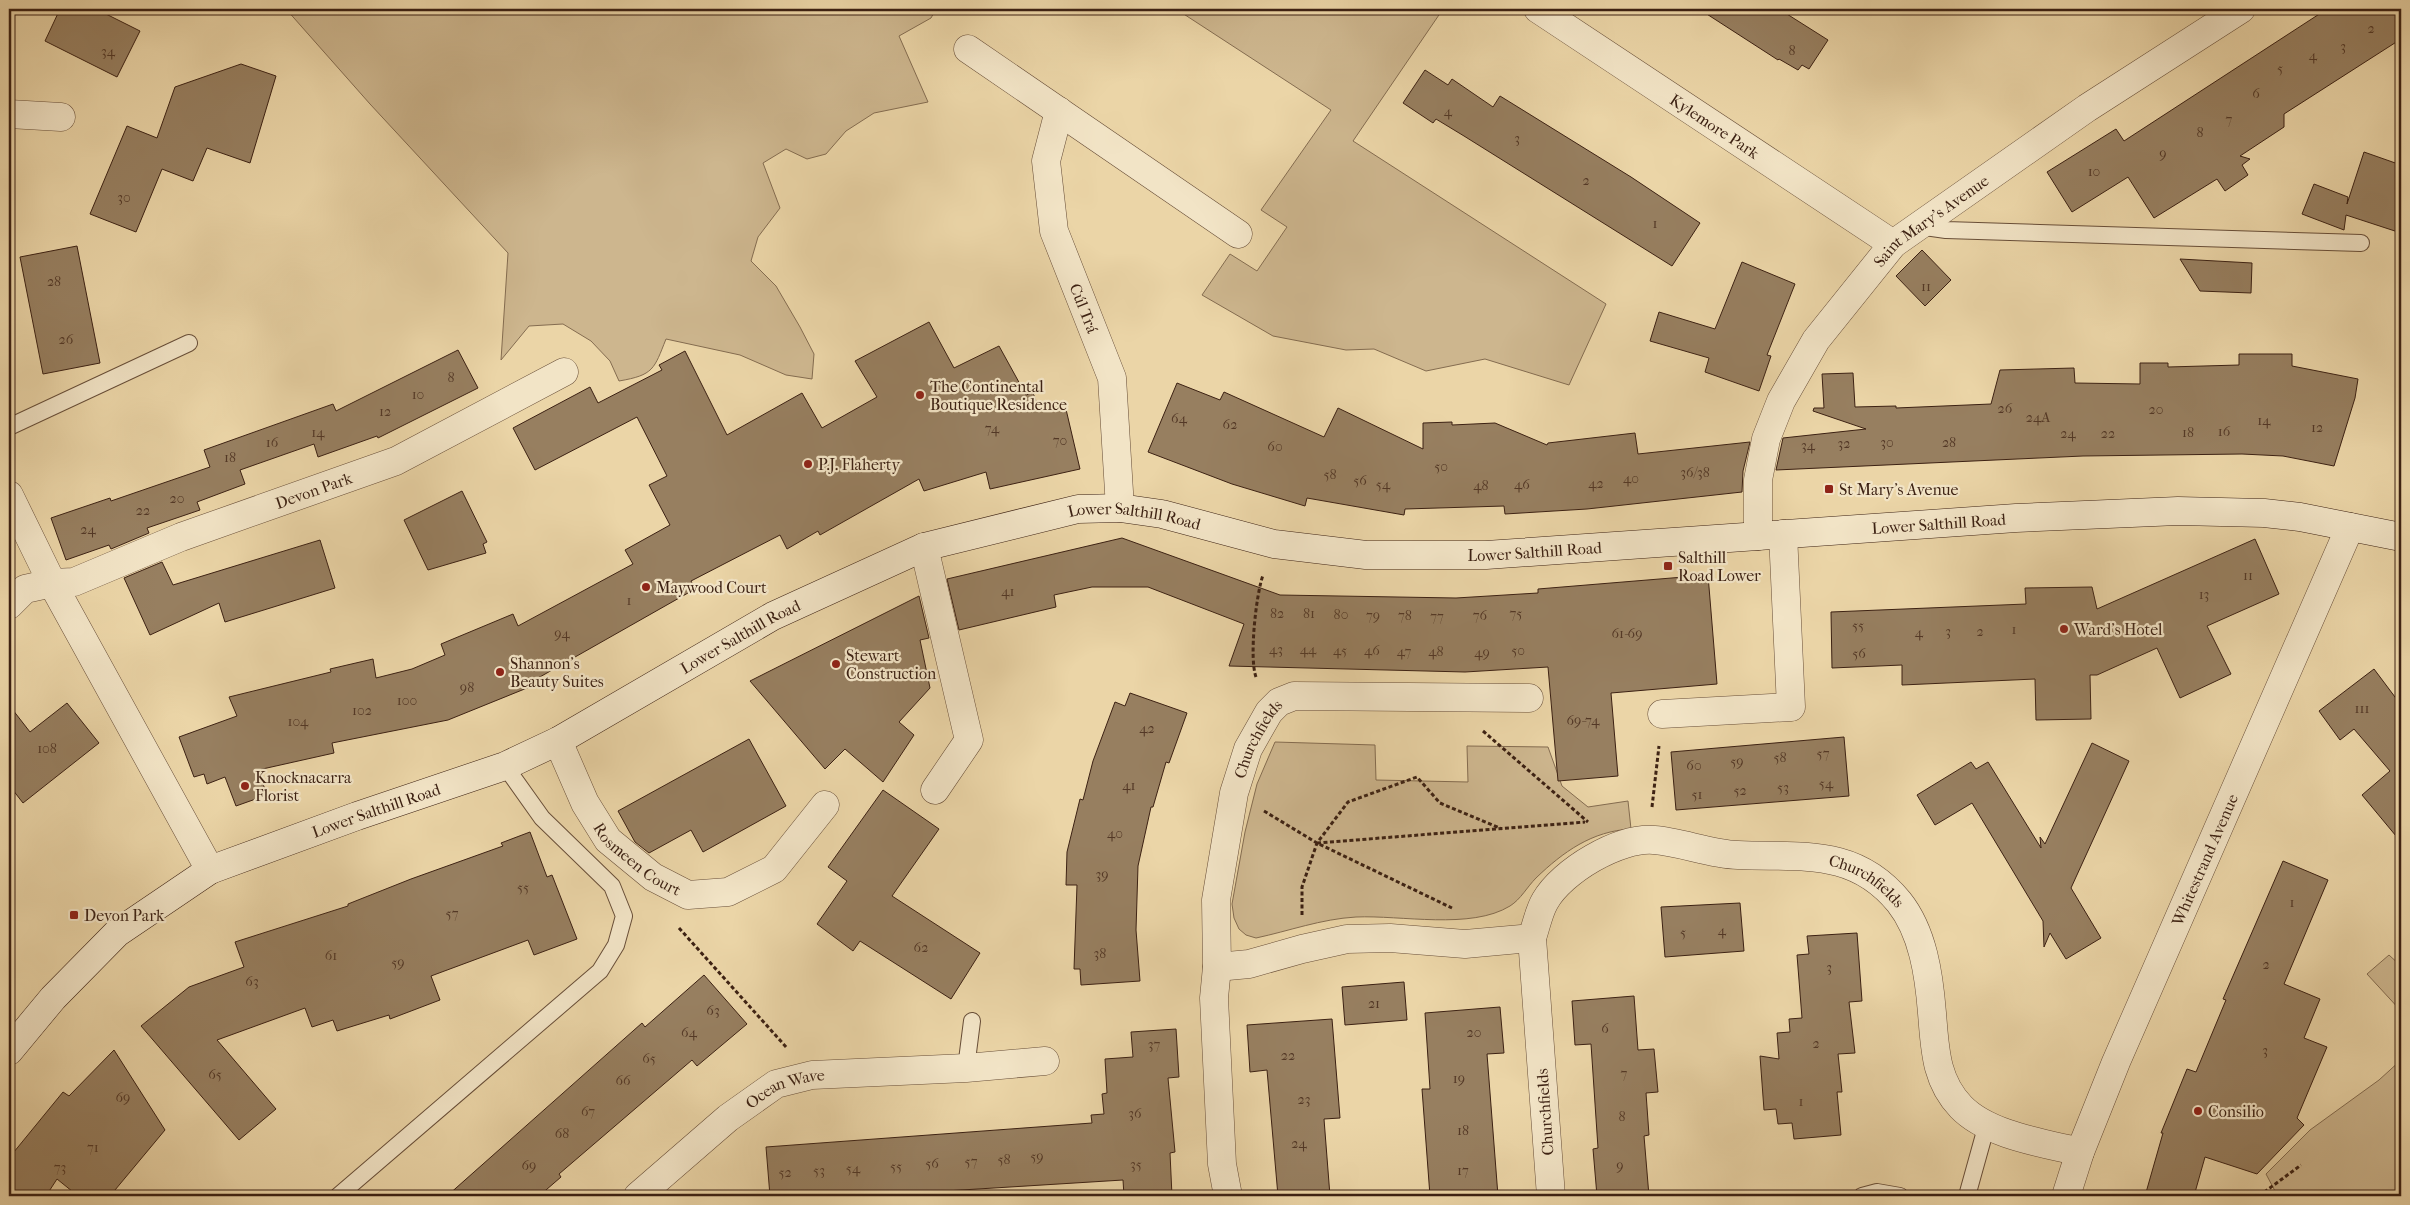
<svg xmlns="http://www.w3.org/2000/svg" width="2410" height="1205" font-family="'IM FELL French Canon',serif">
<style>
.green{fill:#cdb68e;stroke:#846c50}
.building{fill:#977f60;stroke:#3c2113}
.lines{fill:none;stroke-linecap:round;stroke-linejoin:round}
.service-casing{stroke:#684e38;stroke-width:18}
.minor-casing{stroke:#684e38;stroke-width:29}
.tertiary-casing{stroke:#684e38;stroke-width:29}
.secondary-casing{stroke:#3c2113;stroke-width:29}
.path{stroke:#3c2113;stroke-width:3;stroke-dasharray:4 2.5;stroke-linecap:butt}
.service{stroke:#f2e4c6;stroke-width:16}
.minor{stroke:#f2e4c6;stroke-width:28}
.tertiary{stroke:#f2e4c6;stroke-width:28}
.secondary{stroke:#f2e4c6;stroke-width:28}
.poi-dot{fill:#8f2418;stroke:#f2e4c6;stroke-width:2}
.labels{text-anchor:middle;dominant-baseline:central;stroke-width:4.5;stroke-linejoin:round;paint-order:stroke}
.number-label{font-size:14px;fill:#533826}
.street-label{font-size:16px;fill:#3c2113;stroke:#f2e4c6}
.poi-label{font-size:16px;fill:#3c2113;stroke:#f2e4c6;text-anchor:start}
</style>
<rect width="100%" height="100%" fill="#ebd5a7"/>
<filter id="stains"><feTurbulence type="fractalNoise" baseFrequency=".004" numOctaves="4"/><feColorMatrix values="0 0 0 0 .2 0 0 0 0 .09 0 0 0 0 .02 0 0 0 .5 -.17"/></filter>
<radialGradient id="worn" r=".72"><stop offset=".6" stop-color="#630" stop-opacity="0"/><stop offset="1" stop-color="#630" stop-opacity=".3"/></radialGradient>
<path class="green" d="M286,9H936L931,18L899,36L928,102L874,113L846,131L826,154L807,159L786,149L763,163L780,208L758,237L751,261L776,286L800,327L814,354L812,379L786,375L740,355L666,339C654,369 654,375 619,381L610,361L591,341L563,324L529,326L501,360L508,253L370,104Z
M1176,9H1443L1353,141L1606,304L1569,385L1485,359L1426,371L1374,349L1346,350L1273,336L1202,295L1230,254L1257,271L1287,227L1261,210L1331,110Z
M1275,742L1375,745L1376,780L1468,782L1467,746L1548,747L1562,786L1588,807L1628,801L1631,829C1592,831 1563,852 1536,878C1527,887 1521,899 1510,906C1471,930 1401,915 1356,917C1321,919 1289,931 1256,938L1246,935L1239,929L1234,918L1232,904L1245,832L1257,784Z
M2389,955L2401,966V1011L2367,974Z
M2401,1060V1196H2282L2275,1191L2266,1174L2310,1130L2379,1080Z"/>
<path class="building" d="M60,9H96L140,31L117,77L45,41Z
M1699,9H1779L1828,40L1809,69L1802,65L1798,70L1779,59L1778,60Z
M2327,9H2401V39L2284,114V127L2240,156L2250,159L2242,165L2248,175L2225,191L2217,179L2154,218L2128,177L2072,212L2047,172L2116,129L2124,141Z
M241,64L276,76L250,163L207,148L193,181L162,169L136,232L90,214L127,126L157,138L175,87Z
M1425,70L1448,85L1452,79L1493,107L1500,96L1631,177L1700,223L1672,266L1464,136L1436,119L1433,123L1403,103Z
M2364,152L2401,165V233L2346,215L2344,230L2302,214L2314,184L2348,197L2347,204Z
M77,246L100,363L43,374L20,257Z
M1922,250L1951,280L1925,306L1896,276Z
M2180,259L2252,263L2251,293L2200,291Z
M1742,262L1795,284L1767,355L1771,356L1759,391L1705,372L1709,358L1650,341L1659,312L1715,329Z
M929,322L954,368L999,346L1026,395L1033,393L1040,411L1065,405L1080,469L990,489L986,472L924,491L919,479L820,535L818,531L787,549L780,535L691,581L695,589L531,682L532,686L448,720L332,743L334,753L258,770L267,795L236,806L225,777L207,784L204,774L194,777L179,737L237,716L229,697L331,672L330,669L373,659L376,678L412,669L445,655L441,644L513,614L518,626L633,564L625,550L670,525L649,485L667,476L637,417L535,470L513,428L590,387L598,403L662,370L659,365L685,351L727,435L802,393L822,428L877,397L855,361Z
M458,350L478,388L378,438L377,436L318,457L314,444L240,470L245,484L197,502L200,510L147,528L149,533L111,549L109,545L66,560L51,518L110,498L111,501L210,467L204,450L333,404L336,411Z
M2239,354H2292V366L2358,379L2355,398L2334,466L2283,456L2242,454L2083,456L1776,470L1783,438L1866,429L1813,411L1814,408H1824L1822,374L1853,373L1855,407L1896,406V408L1991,404L2000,370L2074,368L2075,383L2140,384V363H2168V367L2239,365Z
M1177,383L1220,400L1224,392L1324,437L1338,408L1423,449V423L1452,422V425L1495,423L1547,445L1548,443L1635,433L1638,454L1750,442L1743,471L1742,492L1587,509L1505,514L1504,506L1405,509L1404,515L1307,498L1305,506L1232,484L1148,452Z
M462,491L487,542L483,544L486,553L428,570L404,520Z
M1122,538L1280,595L1456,598L1538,593V589L1708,575L1717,684L1611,693L1618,776L1558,781L1548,667L1465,672L1229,666L1244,624L1148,587H1092L1054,595L1056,607L959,630L947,579Z
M2255,539L2279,594L2207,626L2231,674L2180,698L2157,648L2097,675H2090L2091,719L2036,720L2035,679L1902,685V665L1832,668L1831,612L2026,604L2025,588L2092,587L2097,609Z
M320,540L335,588L225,622L219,603L150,635L124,578L162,562L173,585Z
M919,596L929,638L920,640L930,688L899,722L914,735L883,782L845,749L825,769L750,681Z
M2374,669L2401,705V842L2362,795L2390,771L2354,729L2340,740L2319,711Z
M1130,693L1187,713L1169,763L1166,762L1153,807H1151L1138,866L1136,930L1140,981L1081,985L1080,969H1074L1077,885H1066L1067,852L1080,799L1083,800L1093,761L1115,702L1125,706Z
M67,703L99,743L23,803L9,785V705L30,732Z
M1844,737L1849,796L1676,810L1671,752Z
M749,739L786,806L703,852L691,830L649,853L635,842L618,811Z
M2092,743L2129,761L2071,888L2101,938L2066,959L2050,933L2044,947L2043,921L1972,803L1935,825L1917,795L1971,762L1976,769L1988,762L2041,848L2040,837L2045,844Z
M883,790L939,829L892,896L980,953L951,999L860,941L853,951L817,924L847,881L828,867Z
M530,832L547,877L552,875L577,939L534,955L528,940L431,976L440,1000L390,1019L389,1015L337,1031L333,1020L312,1027L305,1008L217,1040L276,1109L239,1140L141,1026L189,987L244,967L235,942L348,906V904L411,879L503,846L501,843Z
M2283,861L2328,880L2284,984L2320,999L2304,1038L2327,1047L2297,1118L2304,1125L2257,1174L2205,1157L2194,1196H2145L2163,1133H2161L2187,1069L2196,1072L2226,1000L2223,999Z
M1740,903L1744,951L1665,957L1661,907Z
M1857,933L1862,1001L1849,1002L1855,1053L1838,1054L1842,1092H1837L1841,1135L1794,1139L1792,1123L1778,1124L1776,1109L1764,1110L1760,1056L1779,1059L1777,1033L1790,1032L1789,1019L1802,1018L1797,955L1809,954L1807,936Z
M704,975L747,1024L697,1066L692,1060L559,1174L561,1177L539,1196H447L642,1023L645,1027Z
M1404,982L1407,1020L1345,1025L1342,987Z
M1634,996L1638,1050L1654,1049L1658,1092L1646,1093L1649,1135L1644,1136L1649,1196H1597L1593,1149L1598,1148L1591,1044L1575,1045L1572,1001Z
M1500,1007L1504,1053L1487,1054L1498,1196H1430L1422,1089H1430L1425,1013Z
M1332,1019L1340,1118L1324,1119L1330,1196H1278L1267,1070L1250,1072L1247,1025Z
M1176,1029L1179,1077L1168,1078L1175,1152L1170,1153L1172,1196H1124L1123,1180L881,1195V1192L824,1196H770L766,1147L1092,1123L1091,1115L1104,1114L1102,1094L1107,1093L1105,1059L1133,1057L1131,1032Z
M114,1050L165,1130L110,1196H78L57,1179L46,1196H9V1158L63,1092L69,1096Z"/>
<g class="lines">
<defs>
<path id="service" d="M1918,226L1946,230L2361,243
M9,427L189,343
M966,1068L972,1021
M338,1196L600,971L616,945L624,916L612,886L542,818L505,766
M1862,1196L1877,1192L1900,1196
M1967,1196L1987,1124"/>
<g id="minor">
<path id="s1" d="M1538,9L1893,244"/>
<path d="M968,49L1238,234"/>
<path id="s2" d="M1059,111L1046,161L1054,231L1112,378L1120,508"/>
<path d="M9,114L61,117"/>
<path id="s3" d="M1758,536V480L1766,439L1781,401L1816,340L1893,244L2087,108L2241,9"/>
<path d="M924,547L969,740L935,790"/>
<path id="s4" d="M9,605L25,589L52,583L74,582L181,537L396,461L564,372"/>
<path d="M1662,714L1791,707L1783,534"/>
<path id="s5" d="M558,741L585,803L608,840L653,877L688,895L728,892L774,869L825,805"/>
<path d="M1217,967L1249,964L1302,949L1347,939L1390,938L1465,944L1532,938"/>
<path id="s6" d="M638,1196L728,1118L776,1084L812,1075L966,1068L1045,1061"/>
<path id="s7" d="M1228,1196L1222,1164L1214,998L1217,967L1216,900L1234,793L1248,749L1269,712L1279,702L1294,696L1529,698"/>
<path id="s8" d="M1551,1196L1532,938C1536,926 1539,911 1545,901C1562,871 1619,837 1654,840C1682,842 1709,854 1738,855C1800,858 1854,847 1899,902C1923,932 1929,975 1932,1013C1935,1048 1935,1080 1961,1107C1988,1135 2043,1143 2080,1152"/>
<path id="s9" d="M2066,1196L2080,1152L2116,1062L2350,527"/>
</g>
<path id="tertiary" d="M9,495L52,583L210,870"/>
<g id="secondary">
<path id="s10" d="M9,1051L53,998L117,933L210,870L357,816L505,766L558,741L773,616L924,547L1078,509L1120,508L1162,514L1274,544L1366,555H1486L2016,518L2178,511L2264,513L2300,517L2401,537"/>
</g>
</defs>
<use href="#service" class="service-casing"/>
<use href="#minor" class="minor-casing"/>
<use href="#tertiary" class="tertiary-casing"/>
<use href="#secondary" class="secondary-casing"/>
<path class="path" d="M1256,677C1249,658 1256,595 1263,575
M1483,731L1588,822
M1652,807L1659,746
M1264,811L1317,843L1452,908
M1317,843L1585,822
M1302,915V887L1317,843L1348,802L1417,777L1440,803L1502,829
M679,928L787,1048
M2259,1196L2301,1165"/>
<use href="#service" class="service"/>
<use href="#minor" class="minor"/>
<use href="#tertiary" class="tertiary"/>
<use href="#secondary" class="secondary"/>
</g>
<g class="poi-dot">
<circle cx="920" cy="395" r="5"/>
<circle cx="808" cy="464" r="5"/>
<rect x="1824" y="484" width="10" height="10" rx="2.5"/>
<rect x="1663" y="561" width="10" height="10" rx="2.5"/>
<circle cx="646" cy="587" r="5"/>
<circle cx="2064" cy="629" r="5"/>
<circle cx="836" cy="664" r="5"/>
<circle cx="500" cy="672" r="5"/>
<circle cx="245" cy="786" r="5"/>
<rect x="69" y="910" width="10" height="10" rx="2.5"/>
<circle cx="2198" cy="1111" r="5"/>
</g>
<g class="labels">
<g class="number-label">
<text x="2371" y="28">2</text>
<text x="2343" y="46">3</text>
<text x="1792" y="50">8</text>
<text x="108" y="51">34</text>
<text x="2313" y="55">4</text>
<text x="2280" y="68">5</text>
<text x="2256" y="93">6</text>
<text x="1448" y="111">4</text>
<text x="2229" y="119">7</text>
<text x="2200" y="132">8</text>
<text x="1517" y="138">3</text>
<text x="2163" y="153">9</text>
<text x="2094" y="171">10</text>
<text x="1586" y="180">2</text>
<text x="124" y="197">30</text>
<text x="1655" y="223">1</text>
<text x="54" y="281">28</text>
<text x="1926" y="286">11</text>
<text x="66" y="339">26</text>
<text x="451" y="377">8</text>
<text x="418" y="394">10</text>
<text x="2005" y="408">26</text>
<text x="2156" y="409">20</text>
<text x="385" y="411">12</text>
<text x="2038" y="417">24A</text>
<text x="1179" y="418">64</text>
<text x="2264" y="420">14</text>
<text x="1230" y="424">62</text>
<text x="2317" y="427">12</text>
<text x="992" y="428">74</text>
<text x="2224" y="431">16</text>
<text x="318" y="432">14</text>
<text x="2188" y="432">18</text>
<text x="2068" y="433">24</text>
<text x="2108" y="433">22</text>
<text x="1060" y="440">70</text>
<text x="272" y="442">16</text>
<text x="1887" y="442">30</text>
<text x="1949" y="442">28</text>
<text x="1844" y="443">32</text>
<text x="1808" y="445">34</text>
<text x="1275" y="446">60</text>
<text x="230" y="457">18</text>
<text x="1441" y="466">50</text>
<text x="1695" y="472">36/38</text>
<text x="1330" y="474">58</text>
<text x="1631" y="478">40</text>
<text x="1360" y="480">56</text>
<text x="1596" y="483">42</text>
<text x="1383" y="484">54</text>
<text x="1522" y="484">46</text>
<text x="1481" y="485">48</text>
<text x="177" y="498">20</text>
<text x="143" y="510">22</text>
<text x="88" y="529">24</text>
<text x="2248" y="575">11</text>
<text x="1008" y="591">41</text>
<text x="2204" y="594">13</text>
<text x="629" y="600">1</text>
<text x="1277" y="613">82</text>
<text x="1309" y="613">81</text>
<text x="1516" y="613">75</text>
<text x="1341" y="614">80</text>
<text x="1373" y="615">79</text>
<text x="1405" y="615">78</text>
<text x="1480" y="615">76</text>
<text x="1437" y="616">77</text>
<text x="1858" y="625">55</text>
<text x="2014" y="629">1</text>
<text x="1948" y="631">3</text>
<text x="1980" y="631">2</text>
<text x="1919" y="632">4</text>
<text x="562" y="633">94</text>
<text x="1627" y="633">61-69</text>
<text x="1276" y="649">43</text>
<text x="1308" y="649">44</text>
<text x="1340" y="650">45</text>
<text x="1372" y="650">46</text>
<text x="1518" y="650">50</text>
<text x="1404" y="651">47</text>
<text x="1436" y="651">48</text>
<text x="1482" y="652">49</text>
<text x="1859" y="653">56</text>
<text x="467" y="687">98</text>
<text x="407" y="700">100</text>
<text x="2362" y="708">111</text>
<text x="362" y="710">102</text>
<text x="1583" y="720">69-74</text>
<text x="298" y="721">104</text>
<text x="1147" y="728">42</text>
<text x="47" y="748">108</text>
<text x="1823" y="753">57</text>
<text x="1780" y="757">58</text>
<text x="1737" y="761">59</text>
<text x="1694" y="765">60</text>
<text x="1826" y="783">54</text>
<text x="1129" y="785">41</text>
<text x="1783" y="787">53</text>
<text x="1740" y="790">52</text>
<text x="1697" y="794">51</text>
<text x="1115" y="833">40</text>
<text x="1102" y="874">39</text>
<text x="523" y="887">55</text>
<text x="2292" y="902">1</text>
<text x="452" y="913">57</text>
<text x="1722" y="930">4</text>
<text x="1683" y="932">5</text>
<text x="921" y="947">62</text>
<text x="1100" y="953">38</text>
<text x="331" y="955">61</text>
<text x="398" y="962">59</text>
<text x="2266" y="964">2</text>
<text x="1829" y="967">3</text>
<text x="252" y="981">63</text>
<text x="1374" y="1003">21</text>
<text x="713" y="1010">63</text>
<text x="1605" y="1028">6</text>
<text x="689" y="1032">64</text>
<text x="1474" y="1032">20</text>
<text x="1816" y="1043">2</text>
<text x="1154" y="1044">37</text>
<text x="2265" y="1050">3</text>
<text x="1288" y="1055">22</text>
<text x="649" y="1058">65</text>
<text x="1624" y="1073">7</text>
<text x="215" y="1074">65</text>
<text x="1459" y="1078">19</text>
<text x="623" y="1080">66</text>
<text x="123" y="1097">69</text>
<text x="1304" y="1099">23</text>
<text x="1801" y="1101">1</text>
<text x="588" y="1111">67</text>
<text x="1135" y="1113">36</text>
<text x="1622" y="1116">8</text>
<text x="1463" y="1130">18</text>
<text x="562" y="1133">68</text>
<text x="1299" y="1143">24</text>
<text x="93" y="1147">71</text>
<text x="1037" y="1156">59</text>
<text x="1004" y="1159">58</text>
<text x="971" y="1161">57</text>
<text x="932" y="1163">56</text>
<text x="1136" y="1164">35</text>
<text x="529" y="1165">69</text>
<text x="1620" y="1165">9</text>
<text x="896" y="1166">55</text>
<text x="60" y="1167">73</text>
<text x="853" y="1168">54</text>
<text x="819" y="1170">53</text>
<text x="1463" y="1170">17</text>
<text x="785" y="1172">52</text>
</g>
<g class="street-label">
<text stroke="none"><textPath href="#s1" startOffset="212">Kylemore Park</textPath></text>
<text stroke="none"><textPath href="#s3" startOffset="376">Saint Mary's Avenue</textPath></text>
<text stroke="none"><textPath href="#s2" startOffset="205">Cúl Trá</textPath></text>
<text stroke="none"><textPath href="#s4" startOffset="329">Devon Park</textPath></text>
<text stroke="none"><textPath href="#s10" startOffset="1274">Lower Salthill Road</textPath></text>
<text stroke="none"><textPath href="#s10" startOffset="2084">Lower Salthill Road</textPath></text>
<text stroke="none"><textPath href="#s10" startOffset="1679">Lower Salthill Road</textPath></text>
<text stroke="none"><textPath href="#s10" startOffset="854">Lower Salthill Road</textPath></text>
<text stroke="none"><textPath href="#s7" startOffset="465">Churchfields</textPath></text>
<text stroke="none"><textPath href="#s10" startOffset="449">Lower Salthill Road</textPath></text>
<text stroke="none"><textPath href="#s5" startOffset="146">Rosmeen Court</textPath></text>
<text stroke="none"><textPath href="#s9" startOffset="364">Whitestrand Avenue</textPath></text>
<text stroke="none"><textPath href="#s8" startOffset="648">Churchfields</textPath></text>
<text stroke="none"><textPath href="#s6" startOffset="185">Ocean Wave</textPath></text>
<text transform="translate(1545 1112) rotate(-94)">Churchfields</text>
</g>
<g class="poi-label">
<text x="930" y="386">The Continental<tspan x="930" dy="18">Boutique Residence</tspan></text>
<text x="818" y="464">P.J. Flaherty</text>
<text x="1839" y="489">St Mary’s Avenue</text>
<text x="1678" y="557">Salthill<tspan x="1678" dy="18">Road Lower</tspan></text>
<text x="656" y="587">Maywood Court</text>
<text x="2074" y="629">Ward's Hotel</text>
<text x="846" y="655">Stewart<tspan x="846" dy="18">Construction</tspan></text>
<text x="510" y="663">Shannon's<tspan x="510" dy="18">Beauty Suites</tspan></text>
<text x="255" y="777">Knocknacarra<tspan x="255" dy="18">Florist</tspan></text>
<text x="84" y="915">Devon Park</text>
<text x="2208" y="1111">Consilio</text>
</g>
</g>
<rect width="2410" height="1205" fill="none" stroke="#ebd5a7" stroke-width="30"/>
<rect x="10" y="10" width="2390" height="1185" fill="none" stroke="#3c2113" stroke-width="2.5"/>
<rect x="15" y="15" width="2380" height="1175" fill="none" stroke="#3c2113"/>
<rect width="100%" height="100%" filter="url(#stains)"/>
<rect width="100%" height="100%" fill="url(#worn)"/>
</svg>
